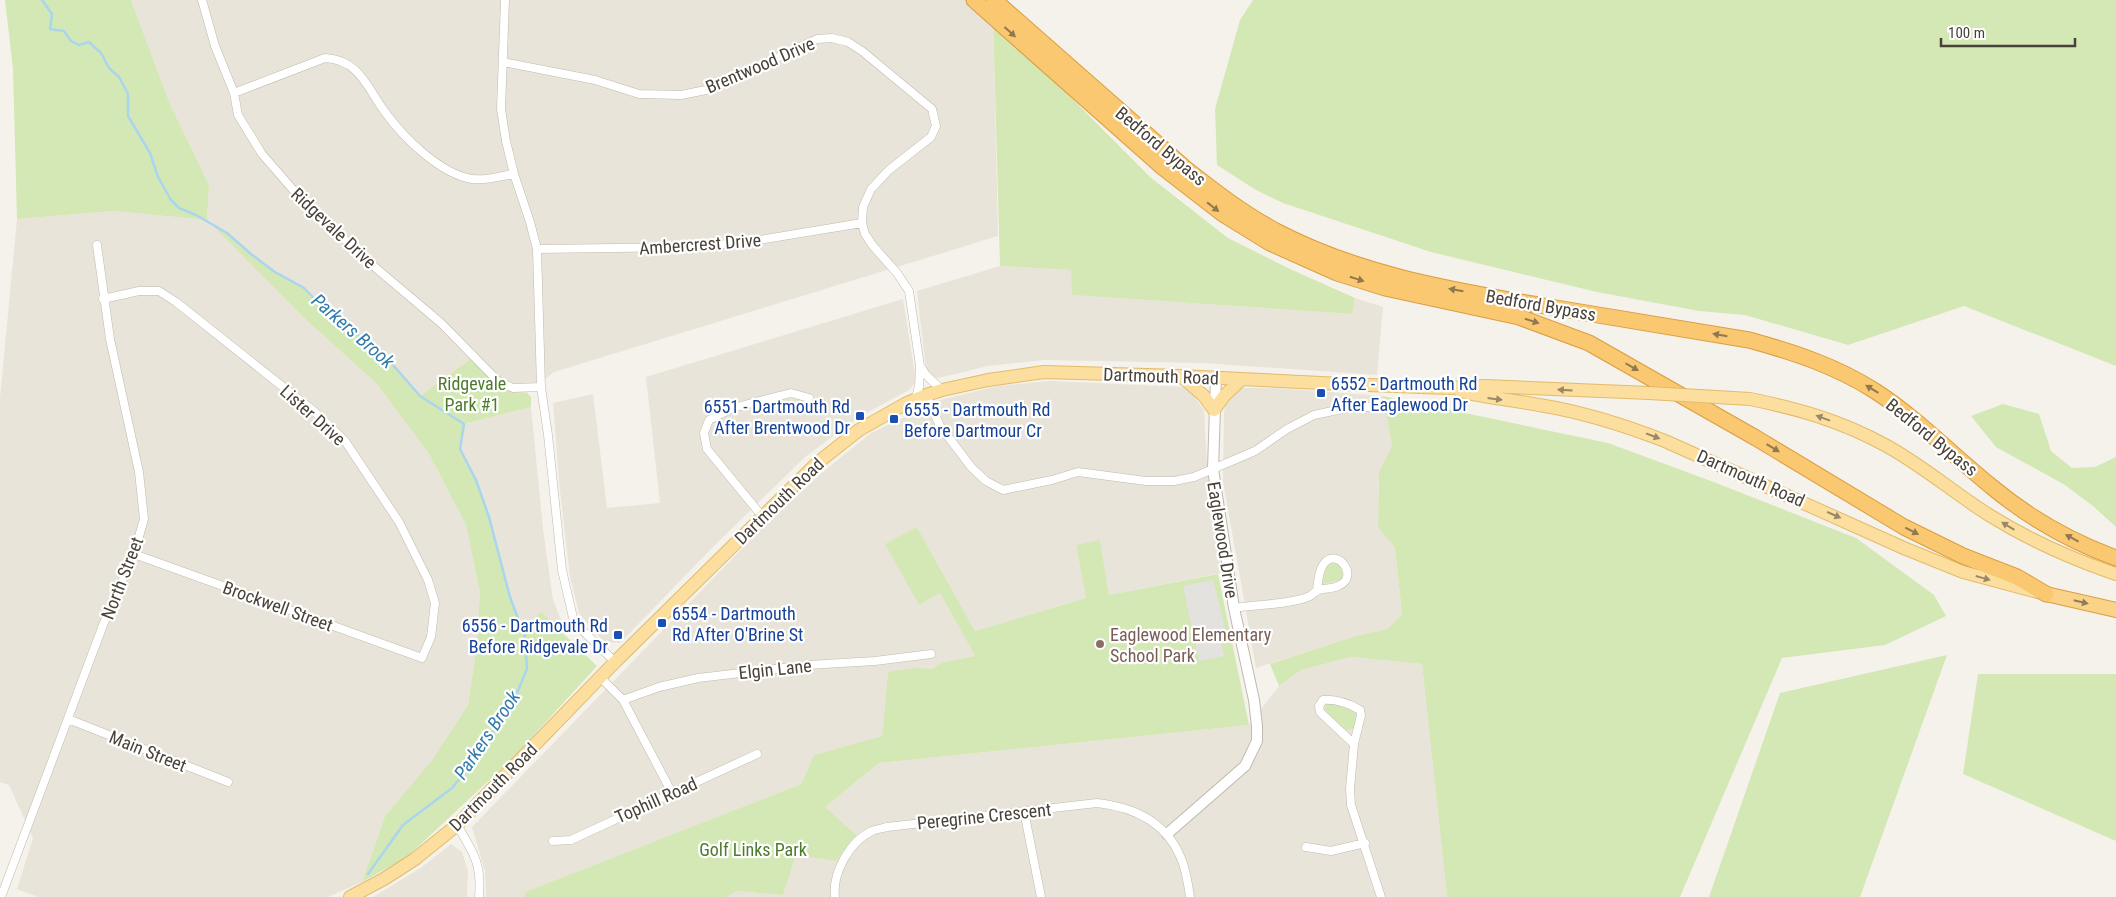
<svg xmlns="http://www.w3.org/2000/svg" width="2116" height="897" font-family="'Roboto Condensed',sans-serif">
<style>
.residential{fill:#e9e4d9}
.green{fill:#d3e8b5}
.parking{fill:#e4e2df}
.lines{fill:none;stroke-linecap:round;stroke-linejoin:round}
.stream{stroke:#aad5ef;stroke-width:2.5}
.minor-casing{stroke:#c1b9ae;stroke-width:9}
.tertiary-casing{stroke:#c1b9ae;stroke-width:12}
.primary-casing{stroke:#e2bb6d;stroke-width:14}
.trunk-casing{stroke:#da9d40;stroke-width:16}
.motorway-casing{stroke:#da9d40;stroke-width:17}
.minor{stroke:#fff;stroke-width:8}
.tertiary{stroke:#fff;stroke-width:10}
.primary{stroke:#fcde9e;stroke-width:12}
.trunk{stroke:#fbd388;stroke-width:14}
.motorway{stroke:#fac871;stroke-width:15}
.primary-bridge-casing{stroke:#e2bb6d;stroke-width:14;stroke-linecap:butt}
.primary-bridge{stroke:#fcde9e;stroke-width:12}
.oneway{fill:#90784f}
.oneway2{fill:#9a8866}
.oneway3{fill:#907c59}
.transit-dot{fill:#1a4fb4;stroke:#fff;stroke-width:2}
.education-dot{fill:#8d6e63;stroke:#fff;stroke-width:2}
.labels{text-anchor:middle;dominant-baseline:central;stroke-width:4.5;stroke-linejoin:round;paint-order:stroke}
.street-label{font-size:18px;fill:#494239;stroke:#fff}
.park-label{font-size:18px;fill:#4d7b2c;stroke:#fff}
.transit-label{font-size:18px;fill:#164399;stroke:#fff;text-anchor:start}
.education-label{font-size:18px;fill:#785e54;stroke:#fff;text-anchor:start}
.water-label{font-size:19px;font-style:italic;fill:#317cac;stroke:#fff}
</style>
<rect width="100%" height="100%" fill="#f5f2eb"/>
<path class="residential" d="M131,0H972L993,19L998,236L554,372L527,393L512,392L473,357L420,396L380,350L337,322L304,288L275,272L209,222L304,318L377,384L429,454L466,525L480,593L476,651L468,705L432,760L385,816L362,882L328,897H38L17,889L33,838L9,785L0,782V398L17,219L114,211L207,220L209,185L170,104Z
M1000,266L1071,270L1073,295L1352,314L1355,298L1383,307L1377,375L1203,363L1044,360L988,366L934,379L926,370L917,291Z
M903,299L916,381L909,390L859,417L805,457L714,546L620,643L605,642L596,634L579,613L570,576L560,491L553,403L593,394L607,508L660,503L646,377Z
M1050,381L1184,387L1194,396L1204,410L1207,466L1221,573L1109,595L1100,541L1076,545L1086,598L975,631L917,527L919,605L940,593L975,656L943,662L932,669L888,672L882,736L814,755L801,784L525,892V897H486L485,871L472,827L763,527L824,471L871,433L940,400L998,386Z
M1241,388H1274L1383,396L1392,446L1379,472L1378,526L1395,548L1402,614L1387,629L1352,637L1256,668L1223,481L1224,412L1227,399Z
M531,407L543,529L553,600L563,625L556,627L541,613L523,632L510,597L487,512L476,480L460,449L464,424Z
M1351,657L1422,664L1447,897H727L735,891L783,895L796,855L836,860L846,846L825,807L879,763L1249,725L1279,686L1301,670Z
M451,844L462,852L468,871L467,897H373L422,867Z"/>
<path class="green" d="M5,0H131L170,104L209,185L207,220L227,233L250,254L275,272L304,288L337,322L380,350L420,396L473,357L512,392L527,393L531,397V407L464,424L460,449L476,480L487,512L510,597L523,631L541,612L597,666L513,758L407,857L362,882L385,816L432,760L468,705L476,651L480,593L466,525L429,454L377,384L304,318L207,220L114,211L17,219L13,69Z
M1253,0H2116V366L1964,306L1848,345L1745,315L1699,311L1597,292L1431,252L1283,203L1256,190L1217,165L1215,109L1240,20Z
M993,19L1150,177L1228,238L1290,269L1355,298L1352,314L1072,295L1071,270L1000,266Z
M1383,396L1608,443L1711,481L1856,538L1934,595L1946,616L1885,645L1782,658L1680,897H1447L1422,664L1351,657L1301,670L1279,686L1270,664L1352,637L1387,629L1402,614L1395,548L1378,527L1379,472L1392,446Z
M2003,404L2039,414L2051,451L2072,468L2095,467L2116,457V527L2093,506L2065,485L1996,447L1971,416Z
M917,527L975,631L1086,598L1076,545L1100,540L1109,595L1218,574L1249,725L879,763L825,807L856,835L836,861L796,855L783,895L736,891L727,897H525V892L801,784L814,755L882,736L888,672L916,668L932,669L943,662L975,656L940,593L919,605L885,544Z
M1331,563L1340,564L1343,573L1341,579L1323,584L1326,567Z
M1947,655L1860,897H1709L1780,693Z
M1978,674H2116V841L1963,774Z
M1327,702L1358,711L1355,728L1346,730L1324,711Z"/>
<path class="parking" d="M1213,580L1226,632L1219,633L1224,656L1199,661L1183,586Z"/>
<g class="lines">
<path class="stream" d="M42,0L52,14L50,29L64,31L71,41L79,45L89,42L101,53L109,68L119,77L128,94V116L150,153L158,177L171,200L179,208L196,215L227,233L251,254L275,272L304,288L337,322L380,350L420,396L464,424L460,449L476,480L489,517L510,597L525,637L527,669L513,703L471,765L452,788L403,825L368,874"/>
<defs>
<path id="minor" d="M202,0L215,46L234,93L238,115L262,154L295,192L364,258L441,323L498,381L513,388L541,387
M505,0L501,109L506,141L514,174L530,222L537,249L541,387L548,435L562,570L574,622L615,662
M503,62L595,80L639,94L681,95L711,89L817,39L832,38L848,42L862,51L932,109L936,126L931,137L889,170L871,189L863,207L862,223L865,234L873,246L897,273L909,291L920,366L919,387L915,400
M234,93L325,58C360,60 367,88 385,112C403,137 440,174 472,179C486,181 500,176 514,174
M537,249L691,247L741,243L862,223
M103,299L139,291H159L176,302L316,413L345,441L399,522L428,580L435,603L431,637L422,658L134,554
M920,366L926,375L942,390
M926,395L940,426L972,468L986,481L1003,490L1052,480L1078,472L1146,481H1174L1194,477L1255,451L1287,429L1314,415L1342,409L1380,406
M762,516L707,449L704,433L709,420L733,408L791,393L809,398
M1234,608C1253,605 1294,604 1310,596C1313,594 1315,591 1319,590C1325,588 1333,589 1338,586C1361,577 1336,545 1323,565C1318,573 1318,582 1317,591
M600,677L623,700L672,793
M623,700L659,687L698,678L808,665L875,661L931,654
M68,719L228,782
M1354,744L1320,712L1319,706L1323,700C1337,699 1348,703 1360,710L1361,715L1354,744L1350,789L1351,805L1381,897
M1024,811L1041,897
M457,825C473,852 482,863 479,897
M553,841L571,840L757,754
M1306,847L1331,851L1365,843
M1,897L103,625L134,554L144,519L139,472L110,339L97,245
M835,897C832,873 850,841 872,831C877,829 883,828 887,827L1097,803C1133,807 1165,821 1180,856C1186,868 1188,884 1190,897"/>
<path id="tertiary" d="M1167,834L1245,766L1257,741V726L1254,700L1234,608L1213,469L1216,377"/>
<path id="primary" d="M1181,376L1204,396L1214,410L1224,396L1242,379
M1460,391C1486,398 1513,400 1539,405C1583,412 1624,425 1665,441L1906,549L1963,572L2038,592
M1750,399C1799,409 1841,421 1885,445C1922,465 1954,493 1989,515C2029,540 2072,559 2116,574
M350,897L384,879L415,859L457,825L615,662L816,464L859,430L905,404L926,395L942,390L988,380L1044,372L1181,376L1342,384L1448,388L1485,386L1649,393"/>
<path id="trunk" d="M2046,594L2116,610"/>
<path id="motorway" d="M974,0L1161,166L1223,214L1270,243L1337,273L1385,288L1519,317L1589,343L1756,438L1904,527L1963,556L2017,577L2046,594
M994,0L1186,169C1214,191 1244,214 1276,231C1360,275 1452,290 1544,306C1612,317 1680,329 1749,340C1793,352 1836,366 1875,391C1917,418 1952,455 1992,487C2028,517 2072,542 2116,558"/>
</defs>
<use href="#minor" class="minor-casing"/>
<use href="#tertiary" class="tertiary-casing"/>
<use href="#primary" class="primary-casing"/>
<use href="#trunk" class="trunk-casing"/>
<use href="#motorway" class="motorway-casing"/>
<use href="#minor" class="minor"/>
<use href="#tertiary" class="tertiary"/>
<use href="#primary" class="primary"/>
<use href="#trunk" class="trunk"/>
<use href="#motorway" class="motorway"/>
<defs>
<path id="primary-bridge" d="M1649,393L1750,399"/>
</defs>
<use href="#primary-bridge" class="primary-bridge-casing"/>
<use href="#primary-bridge" class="primary-bridge"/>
</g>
<defs><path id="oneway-solid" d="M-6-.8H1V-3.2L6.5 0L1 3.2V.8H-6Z" transform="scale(1.25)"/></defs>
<g class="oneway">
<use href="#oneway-solid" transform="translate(1010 32) rotate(42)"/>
<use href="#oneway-solid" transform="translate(1213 207) rotate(38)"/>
<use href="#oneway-solid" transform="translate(1357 279) rotate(18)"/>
<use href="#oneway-solid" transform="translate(1456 290) rotate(-170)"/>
<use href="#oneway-solid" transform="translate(1532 321) rotate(18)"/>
<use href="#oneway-solid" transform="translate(1720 335) rotate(-170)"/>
<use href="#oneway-solid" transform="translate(1632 367) rotate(30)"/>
<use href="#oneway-solid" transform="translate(1872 389) rotate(-149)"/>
<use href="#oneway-solid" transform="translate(1773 448) rotate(31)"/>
<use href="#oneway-solid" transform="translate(1912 531) rotate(27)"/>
<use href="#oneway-solid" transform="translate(2072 538) rotate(-152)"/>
</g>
<g class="oneway2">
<use href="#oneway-solid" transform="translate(1565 390) rotate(-177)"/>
<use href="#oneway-solid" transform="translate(1495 399) rotate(7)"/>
<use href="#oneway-solid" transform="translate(1823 418) rotate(-160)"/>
<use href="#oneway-solid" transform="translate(1653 436) rotate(21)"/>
<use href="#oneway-solid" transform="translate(1834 515) rotate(24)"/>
<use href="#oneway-solid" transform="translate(2008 526) rotate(-149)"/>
<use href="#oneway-solid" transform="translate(1983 578) rotate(16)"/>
</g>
<use class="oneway3" href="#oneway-solid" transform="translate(2081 602) rotate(13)"/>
<g class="transit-dot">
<rect x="1316" y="388" width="10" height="10" rx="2.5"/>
<rect x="855" y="411" width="10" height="10" rx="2.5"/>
<rect x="889" y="414" width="10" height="10" rx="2.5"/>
<rect x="657" y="618" width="10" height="10" rx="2.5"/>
<rect x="613" y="630" width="10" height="10" rx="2.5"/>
</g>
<circle class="education-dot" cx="1100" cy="644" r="5"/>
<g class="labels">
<g class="street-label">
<text transform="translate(760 65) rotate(-23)">Brentwood Drive</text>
<text transform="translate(1161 146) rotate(40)">Bedford Bypass</text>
<text transform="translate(334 228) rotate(43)">Ridgevale Drive</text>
<text transform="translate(700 244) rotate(-4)">Ambercrest Drive</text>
<text transform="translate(1541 305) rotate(10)">Bedford Bypass</text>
<text transform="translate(1161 376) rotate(2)">Dartmouth Road</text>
<text transform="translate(313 415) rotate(42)">Lister Drive</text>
<text transform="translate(1932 437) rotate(39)">Bedford Bypass</text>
<text transform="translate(1751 478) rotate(24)">Dartmouth Road</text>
<text transform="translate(779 501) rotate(-44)">Dartmouth Road</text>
<text transform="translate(1223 540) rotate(81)">Eaglewood Drive</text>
<text transform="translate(122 578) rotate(-69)">North Street</text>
<text transform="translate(278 606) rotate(20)">Brockwell Street</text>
<text transform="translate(775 669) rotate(-6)">Elgin Lane</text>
<text transform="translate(148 751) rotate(22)">Main Street</text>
<text transform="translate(493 787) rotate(-45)">Dartmouth Road</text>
<text transform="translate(656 800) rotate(-24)">Tophill Road</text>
<text transform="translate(984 816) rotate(-6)">Peregrine Crescent</text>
</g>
<g class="park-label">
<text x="472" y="383">Ridgevale<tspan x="472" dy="21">Park #1</tspan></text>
<text x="753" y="849">Golf Links Park</text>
</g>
<g class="transit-label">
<text x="1331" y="383">6552 - Dartmouth Rd<tspan x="1331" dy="21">After Eaglewood Dr</tspan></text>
<text x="850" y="406" text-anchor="end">6551 - Dartmouth Rd<tspan x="850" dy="21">After Brentwood Dr</tspan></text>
<text x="904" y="409">6555 - Dartmouth Rd<tspan x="904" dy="21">Before Dartmour Cr</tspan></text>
<text x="672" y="613">6554 - Dartmouth<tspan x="672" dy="21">Rd After O'Brine St</tspan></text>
<text x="608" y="625" text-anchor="end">6556 - Dartmouth Rd<tspan x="608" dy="21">Before Ridgevale Dr</tspan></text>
</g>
<g class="education-label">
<text x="1110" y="634">Eaglewood Elementary<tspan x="1110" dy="21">School Park</tspan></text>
</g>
<g class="water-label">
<text transform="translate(353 331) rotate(41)">Parkers Brook</text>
<text transform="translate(487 735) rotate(-56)">Parkers Brook</text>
</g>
</g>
<path d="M1941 38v8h134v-8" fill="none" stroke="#494239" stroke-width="2.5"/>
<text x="1948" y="38" font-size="15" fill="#494239" stroke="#ffffff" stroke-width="4" paint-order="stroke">100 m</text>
</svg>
